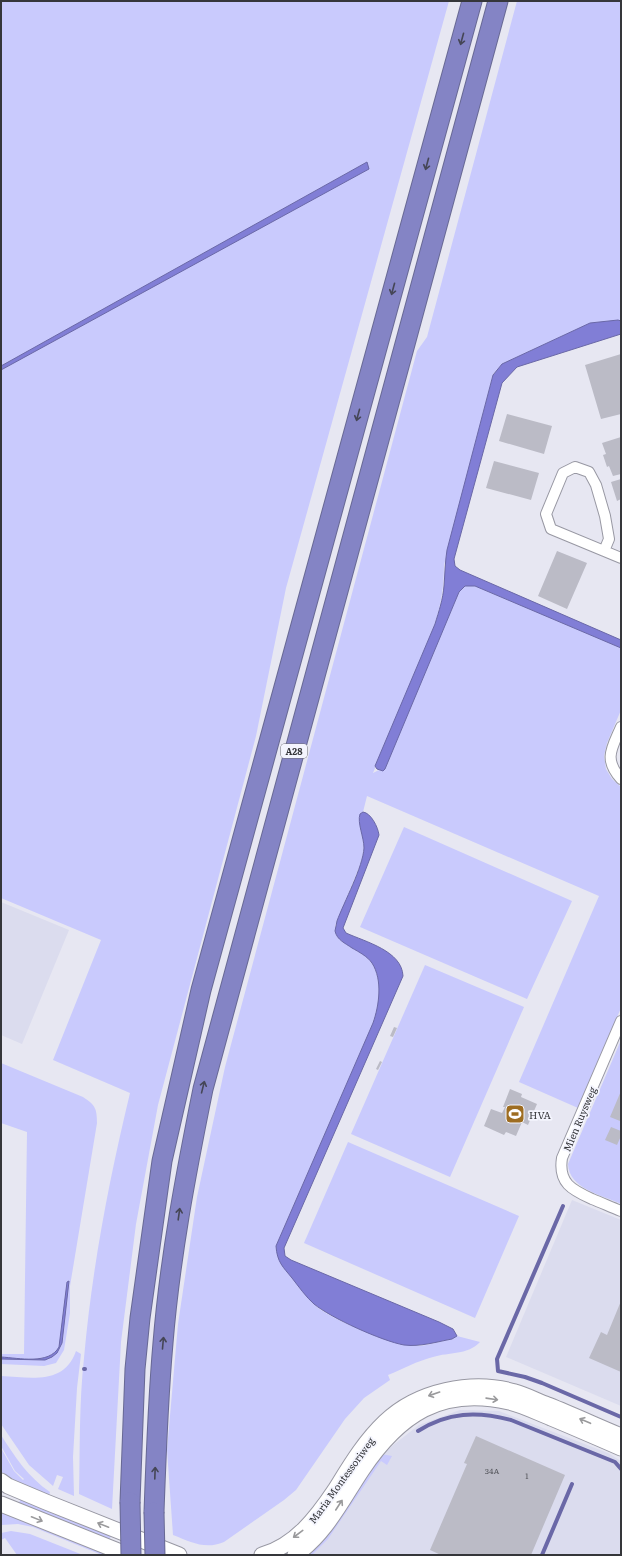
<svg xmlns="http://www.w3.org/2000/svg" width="622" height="1556" font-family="Literata,serif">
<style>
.built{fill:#dbdcee}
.green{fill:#c9cafd}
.water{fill:#817ed6;stroke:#6a68a7}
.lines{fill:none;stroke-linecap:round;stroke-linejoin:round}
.stream{stroke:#6a68a7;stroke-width:4}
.building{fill:#bbbbc6}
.street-casing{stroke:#9898a3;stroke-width:12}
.secondary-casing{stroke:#9898a3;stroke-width:17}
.highway-casing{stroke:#686994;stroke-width:21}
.street{stroke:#fff;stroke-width:10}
.secondary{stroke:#fff;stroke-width:15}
.highway{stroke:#8484c5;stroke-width:19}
.highway-bridge-casing{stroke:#686994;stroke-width:21;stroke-linecap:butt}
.highway-bridge{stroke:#8484c5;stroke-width:19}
.oneway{stroke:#454656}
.oneway2{stroke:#9a9a9c}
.labels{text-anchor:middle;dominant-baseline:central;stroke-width:3.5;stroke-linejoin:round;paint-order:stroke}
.number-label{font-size:8px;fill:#56575d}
.shield{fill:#f4f5fe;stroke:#6e6f75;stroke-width:1}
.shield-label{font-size:9px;font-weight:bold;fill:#35363a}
.poi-label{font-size:10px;fill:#35363a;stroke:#f4f5fe;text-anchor:start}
.street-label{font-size:10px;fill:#35363a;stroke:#f4f5fe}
</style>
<rect width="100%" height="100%" fill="#e7e7f2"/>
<path class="built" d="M1,902L69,930L22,1044L1,1035Z
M572,1200L621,1220V1406L506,1357Z
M460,1410L499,1411L608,1453L621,1461V1555H310L374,1460L419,1425Z"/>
<path class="green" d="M1,1H449L286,588L256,736L158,1105L136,1224L121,1342L112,1509L79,1494C80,1449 79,1403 84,1358C92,1268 109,1180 130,1093L53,1060L101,940L1,898V370L368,169L367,162L1,366Z
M517,1H621V321L590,323L502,364L493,374L444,565C444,587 441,603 435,624L373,773L379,770L383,771L459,592L465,586H475L621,648V710L607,743L604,756L606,769L612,779L621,787V1008L578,1108L519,1082L599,896L367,796L363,812L360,814L359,818L363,837L364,848L362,860L335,926L340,940C350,946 365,953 372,963C383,981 379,1006 373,1023L276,1246C288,1265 299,1285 313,1303C326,1319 395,1345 416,1346C428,1346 441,1341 452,1339L457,1336L480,1342C468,1355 449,1352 433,1357C417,1361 403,1369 388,1375L390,1380L364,1398L345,1419L296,1490L284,1500L224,1542C205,1550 191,1542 173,1535L167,1450L178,1324L197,1197L225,1067L417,351L427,337Z
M404,827L572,901L527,999L360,927Z
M425,965L524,1007L450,1177L351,1134Z
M621,1040V1204C602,1195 569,1189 568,1164Z
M1,1063L83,1097C95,1105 97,1108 97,1123L70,1286V1313L64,1350L56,1363L44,1366L1,1364V1354H24L27,1132L1,1123Z
M348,1142L519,1216L475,1318L304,1243Z
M76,1351L81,1354L77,1388L73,1457L74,1496L58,1489L63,1477L57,1475L53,1486L29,1465L1,1424V1376C29,1377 64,1386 76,1351Z
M1,1435C15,1457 28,1477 50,1492L48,1499L14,1485L2,1474L1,1448L14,1471L23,1480L24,1479L15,1471L1,1446Z
M381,1454L392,1456L387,1465L381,1461L328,1539L312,1555H300Z
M22,1496L112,1533L108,1544L17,1507Z
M1,1508L118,1555H102L33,1527L18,1524L1,1525Z
M11,1531L30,1534L83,1555H17L5,1538L1,1540V1533Z"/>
<path class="water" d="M367,162L369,169L1,370V366Z
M618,320L621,321V334L517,367L502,383L454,559L455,566L460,570L621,640V648L475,586H465L459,592L385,769L383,771L377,769L375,766L435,624C439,611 443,599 444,586C445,574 445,562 447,550L493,375L502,364L590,323Z
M363,812C371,813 378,827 379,835L343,928L346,933C366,942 402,951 403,976L284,1248L285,1256L291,1260L439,1322L453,1329L457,1336L452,1339C436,1342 420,1347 404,1345C382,1341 331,1318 314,1304C306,1297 299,1287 292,1278C283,1267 277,1262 276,1246L373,1023C379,1006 383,980 372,963C367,956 359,952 352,948C345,943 337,940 335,931L337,921C344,902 363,867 364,848C364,837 357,823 360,814Z
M69,1281L62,1343L57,1353L52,1357L45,1360L1,1359V1357C19,1358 49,1365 59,1347L67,1282Z"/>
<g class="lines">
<path class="stream" d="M563,1206L497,1359L498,1371L525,1377L542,1383L621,1417
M84,1369H85
M418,1431C448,1412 477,1411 511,1420L615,1462L621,1469
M542,1555L572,1484"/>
</g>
<path class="building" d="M621,354V414L601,419L585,365Z
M507,414L552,426L544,454L499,441Z
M621,437V474L613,476L609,466L607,467L603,455L606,454L602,443Z
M494,461L539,473L531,500L486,488Z
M621,479V499L617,501L611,482Z
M557,551L587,563L567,609L538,596Z
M394,1027L397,1028L393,1037L390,1036Z
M380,1061L382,1062L378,1070L376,1069Z
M510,1089L522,1094L521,1097L537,1104L528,1125L522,1122L516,1136L506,1132L504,1135L484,1126L491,1109L502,1113L505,1107H503Z
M621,1091V1119L620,1121L610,1117Z
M611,1127L621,1131V1136L617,1145L605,1140Z
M621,1301V1372L589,1358L601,1332L607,1335Z
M476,1436L565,1475L531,1555H441L430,1550L467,1464L464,1463Z"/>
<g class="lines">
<defs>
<path id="street" d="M604,551L609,539L605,516L596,485L589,472L575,467L563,473L546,514L551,529L621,558
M621,727C612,748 603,759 621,779
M621,1021L562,1158C558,1183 572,1190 592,1199C602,1203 611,1207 621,1211"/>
<path id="secondary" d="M1,1481L8,1486L46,1502L179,1555
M1,1504L128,1555
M262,1555C295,1546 317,1517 335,1490C350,1466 364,1442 385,1422C417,1391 472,1379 515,1392C526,1395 537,1401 548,1405C573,1415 597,1426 621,1436
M295,1555C325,1535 342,1500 362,1470C399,1415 441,1386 509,1402C523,1405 538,1413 551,1418C575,1428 598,1438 621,1448"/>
<path id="highway" d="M130,1502L135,1369L140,1318L162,1161L201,990L472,1
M154,1512C156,1456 158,1399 163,1343C170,1257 186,1173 203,1089L498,1"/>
</defs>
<use href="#street" class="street-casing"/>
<use href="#secondary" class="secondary-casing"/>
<use href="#highway" class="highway-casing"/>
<use href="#street" class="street"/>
<use href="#secondary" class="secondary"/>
<use href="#highway" class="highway"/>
<defs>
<path id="highway-bridge" d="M130,1502L131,1555
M154,1512L155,1555"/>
</defs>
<use href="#highway-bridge" class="highway-bridge-casing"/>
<use href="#highway-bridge" class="highway-bridge"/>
</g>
<defs><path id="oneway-shaft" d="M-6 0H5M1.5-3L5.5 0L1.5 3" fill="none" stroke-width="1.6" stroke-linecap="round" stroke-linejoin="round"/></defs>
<g class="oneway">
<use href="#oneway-shaft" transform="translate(462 39) rotate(105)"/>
<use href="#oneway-shaft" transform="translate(427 164) rotate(105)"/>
<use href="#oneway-shaft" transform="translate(393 289) rotate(105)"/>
<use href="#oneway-shaft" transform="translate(358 415) rotate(105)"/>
<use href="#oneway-shaft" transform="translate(203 1087) rotate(-76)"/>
<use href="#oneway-shaft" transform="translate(179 1214) rotate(-82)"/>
<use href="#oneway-shaft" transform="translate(163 1343) rotate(-85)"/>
<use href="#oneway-shaft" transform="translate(155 1473) rotate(-88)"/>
</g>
<g class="oneway2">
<use href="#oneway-shaft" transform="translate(434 1394) rotate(161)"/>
<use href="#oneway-shaft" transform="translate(492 1399) rotate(8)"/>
<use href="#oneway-shaft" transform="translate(585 1421) rotate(-157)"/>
<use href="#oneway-shaft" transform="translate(339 1505) rotate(-57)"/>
<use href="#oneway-shaft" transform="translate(37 1519) rotate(22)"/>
<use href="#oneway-shaft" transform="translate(103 1525) rotate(-158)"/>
<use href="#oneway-shaft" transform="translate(298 1534) rotate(143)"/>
</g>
<defs>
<symbol id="stadium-square" viewBox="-11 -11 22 22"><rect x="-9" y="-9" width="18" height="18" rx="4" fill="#9e6d21" stroke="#f4f5fe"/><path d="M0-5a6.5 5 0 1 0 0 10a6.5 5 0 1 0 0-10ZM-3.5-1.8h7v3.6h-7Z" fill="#fff"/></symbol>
</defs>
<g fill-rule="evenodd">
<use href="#stadium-square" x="504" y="1103" width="22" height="22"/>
</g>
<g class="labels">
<g class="number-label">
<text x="492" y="1470">34A</text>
<text x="527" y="1475">1</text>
</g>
<rect class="shield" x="281" y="744" width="26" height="14" rx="3"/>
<g class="shield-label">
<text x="294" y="751">A28</text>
</g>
<g class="poi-label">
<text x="529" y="1114">HVA</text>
</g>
<g class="street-label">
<text transform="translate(579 1119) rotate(-67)">Mien Ruysweg</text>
<text transform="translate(341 1480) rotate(-54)">Maria Montessoriweg</text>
</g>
</g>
<rect width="622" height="1556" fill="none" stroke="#35363a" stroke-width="4"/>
</svg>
